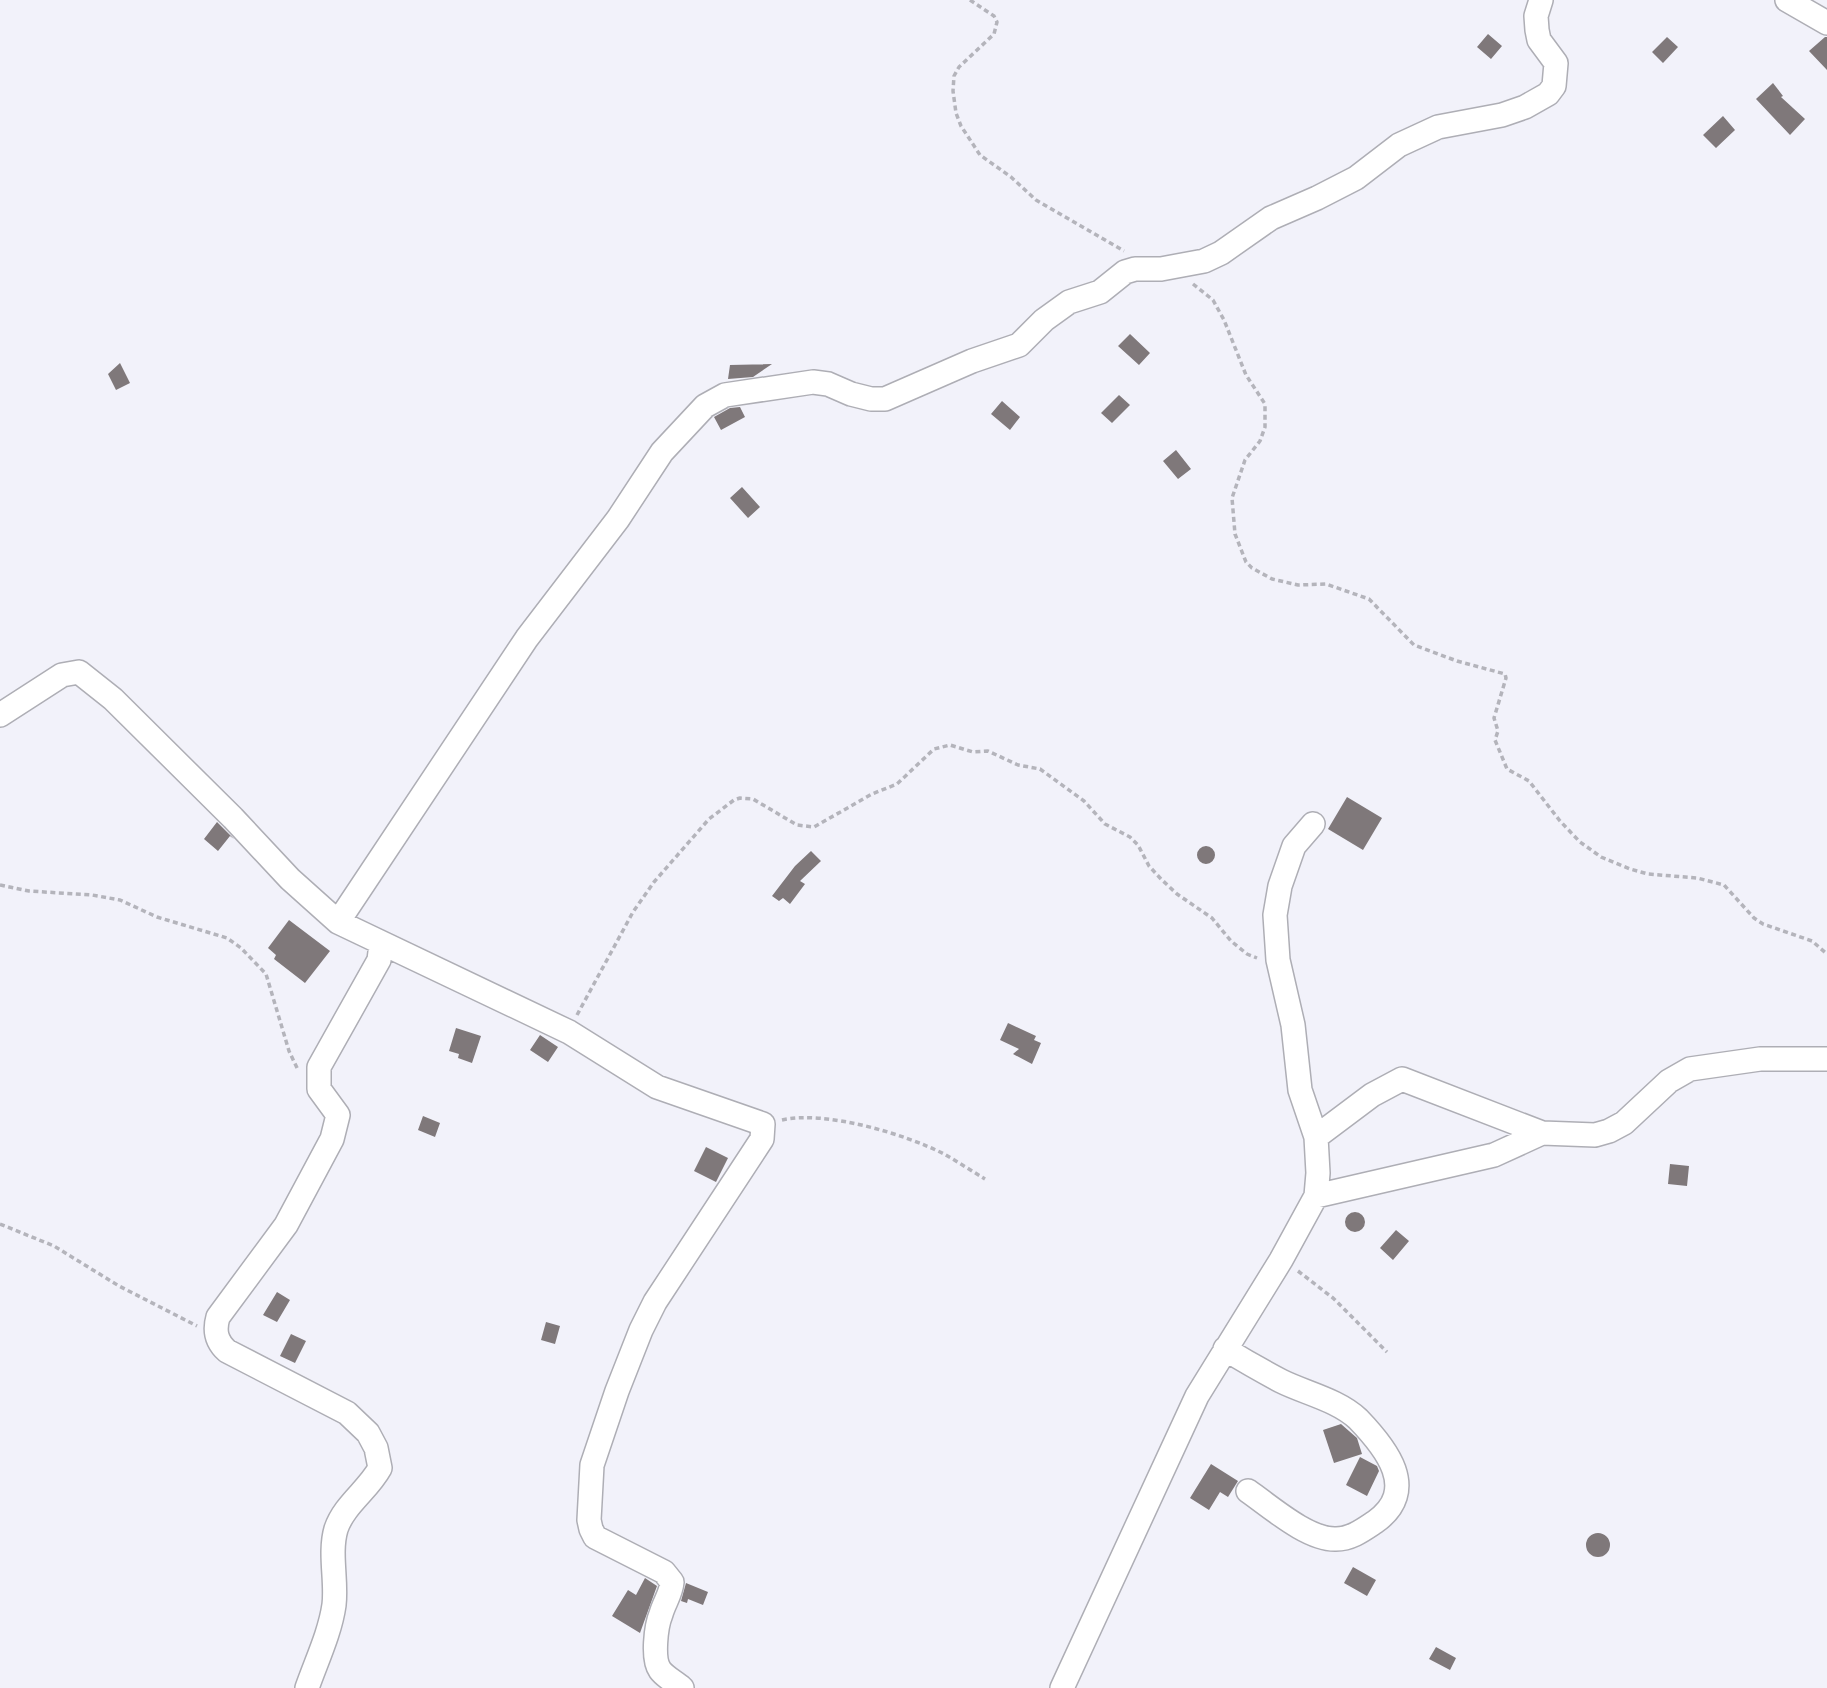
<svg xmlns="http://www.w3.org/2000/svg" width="1827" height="1688" font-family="Figtree,sans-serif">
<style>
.building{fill:#7f787a}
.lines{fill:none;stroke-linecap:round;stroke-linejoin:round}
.minor-casing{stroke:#aeaeb5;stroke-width:26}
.path{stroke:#b4b4bb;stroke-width:3.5;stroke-dasharray:5 3.5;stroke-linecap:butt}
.minor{stroke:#fff;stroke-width:23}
</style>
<rect width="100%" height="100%" fill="#f2f2fa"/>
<path class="building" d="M1488,34L1502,46L1491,59L1477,47Z
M1667,37L1678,47L1663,63L1652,52Z
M1825,37H1827V70L1809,51Z
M1773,83L1783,96L1781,97L1805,119L1790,135L1756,99Z
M1723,116L1735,130L1716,148L1703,135Z
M1130,334L1150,353L1139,365L1118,346Z
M120,363L130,383L116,390L108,374Z
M772,364L753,377L728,379L730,365Z
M1119,395L1130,405L1112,423L1101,413Z
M1002,401L1020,417L1010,430L991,414Z
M740,407L745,417L721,430L714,417L730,408Z
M1176,450L1191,469L1178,479L1163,461Z
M742,487L760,507L748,518L730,498Z
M1347,797L1382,818L1363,850L1328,829Z
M217,822L234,839L230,836L218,851L204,839Z
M1197 855a9 9 0 1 1 18 0a9 9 0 1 1-18 0Z
M811,851L821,861L800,881L805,884L790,904L783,898L779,901L772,896L795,866Z
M289,920L330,951L305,983L274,959L276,955L268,948Z
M1008,1023L1036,1036L1034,1040L1041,1043L1032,1064L1013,1054L1019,1049L1000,1040Z
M456,1028L481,1036L472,1063L458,1058L459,1054L449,1051Z
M540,1035L558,1047L548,1062L530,1050Z
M423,1116L440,1123L435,1137L418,1130Z
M706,1147L728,1158L716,1182L694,1171Z
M1670,1164L1689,1166L1687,1186L1668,1184Z
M1345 1222a10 10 0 1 1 20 0a10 10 0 1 1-20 0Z
M1396,1230L1409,1241L1393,1260L1380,1248Z
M277,1292L290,1300L277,1322L263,1315Z
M546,1322L560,1326L555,1344L541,1340Z
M291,1334L306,1341L295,1363L280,1356Z
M1341,1424L1357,1438L1362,1454L1334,1463L1323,1430Z
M1360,1457L1377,1466L1379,1471L1367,1496L1346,1485Z
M1211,1464L1238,1481L1228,1497L1220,1492L1209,1510L1190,1498Z
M1586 1545a12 12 0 1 1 24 0a12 12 0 1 1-24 0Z
M1353,1567L1376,1580L1367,1596L1344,1583Z
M645,1578L657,1586L640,1633L612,1616L628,1590L636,1595Z
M686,1583L708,1592L703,1605L688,1599L687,1603L681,1601Z
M1436,1647L1456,1658L1450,1670L1429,1659Z"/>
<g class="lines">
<defs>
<path id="minor" d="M1787,0L1827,23
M0,715L62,675L79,672L113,699L233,818L290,879L338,922L569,1032L657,1087L763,1124L762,1139L655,1302L641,1330L617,1391L592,1465L589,1520L591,1529L595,1537L664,1572L672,1582C671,1594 664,1603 661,1614C656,1626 652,1659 660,1670C665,1677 675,1682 682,1688
M1313,824L1294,846L1280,886L1275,915L1278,960L1293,1025L1300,1090L1316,1137
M338,922L527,638L618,519L662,452L705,406L725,395L813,382L828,384L851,394L871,399H885L972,361L1019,345L1044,320L1069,302L1100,292L1125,272L1135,269H1161L1204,261L1221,253L1271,218L1317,198L1356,178L1399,145L1438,127L1502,115L1525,107L1548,94L1554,86L1556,63L1539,40L1537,30L1536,16L1541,0
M1316,1196L1494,1155L1542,1133
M1225,1349C1243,1360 1262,1371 1281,1381C1305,1393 1338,1400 1358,1419C1386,1448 1420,1490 1375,1522C1363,1530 1351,1539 1336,1539C1308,1540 1271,1507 1248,1491
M307,1688C316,1662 330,1633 334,1605C337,1581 329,1553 336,1529C344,1505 368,1490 380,1468L376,1448L368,1433L347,1413L227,1351C216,1341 214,1331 218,1317L286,1225L332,1139L338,1115L319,1089V1067L379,960L381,944
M1062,1688L1197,1396L1281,1260L1316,1196L1318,1173L1316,1137L1372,1095L1402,1079L1542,1133L1595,1135L1609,1131L1624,1123L1669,1081L1690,1069L1760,1059H1827"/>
</defs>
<use href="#minor" class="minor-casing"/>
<path class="path" d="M970,0L994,16L997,22L994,34L959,67L954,76L953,91L956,113L961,126L980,155L1011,177L1036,200L1124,251
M1193,284L1213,300L1224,320L1246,375L1265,404V427L1260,441L1245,460L1232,498L1235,534L1246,562L1252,568L1272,579L1298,585L1326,584L1369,599L1414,645L1457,661L1505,674L1506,678L1494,718L1498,731L1495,740L1507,769L1529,781L1560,821L1580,842L1601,857L1630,869L1648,874L1697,878L1724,885L1754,918L1763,924L1812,941L1827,954
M0,885L29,891L92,895L120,900L157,917L227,938L241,948L266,974L289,1051L298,1070
M577,1015L633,912L654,882L709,819L734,800L740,798L753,799L797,825L814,827L872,794L897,784L934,749L950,745L973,752L988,751L1018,765L1040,769L1084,801L1105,824L1130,837L1138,845L1149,866L1161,879L1177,894L1212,918L1231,941L1247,954L1257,958
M782,1120C825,1110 905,1134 944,1154C958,1162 972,1171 985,1179
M0,1224L54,1246L119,1286L197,1326
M1298,1271L1333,1298L1387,1352"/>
<use href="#minor" class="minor"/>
</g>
</svg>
